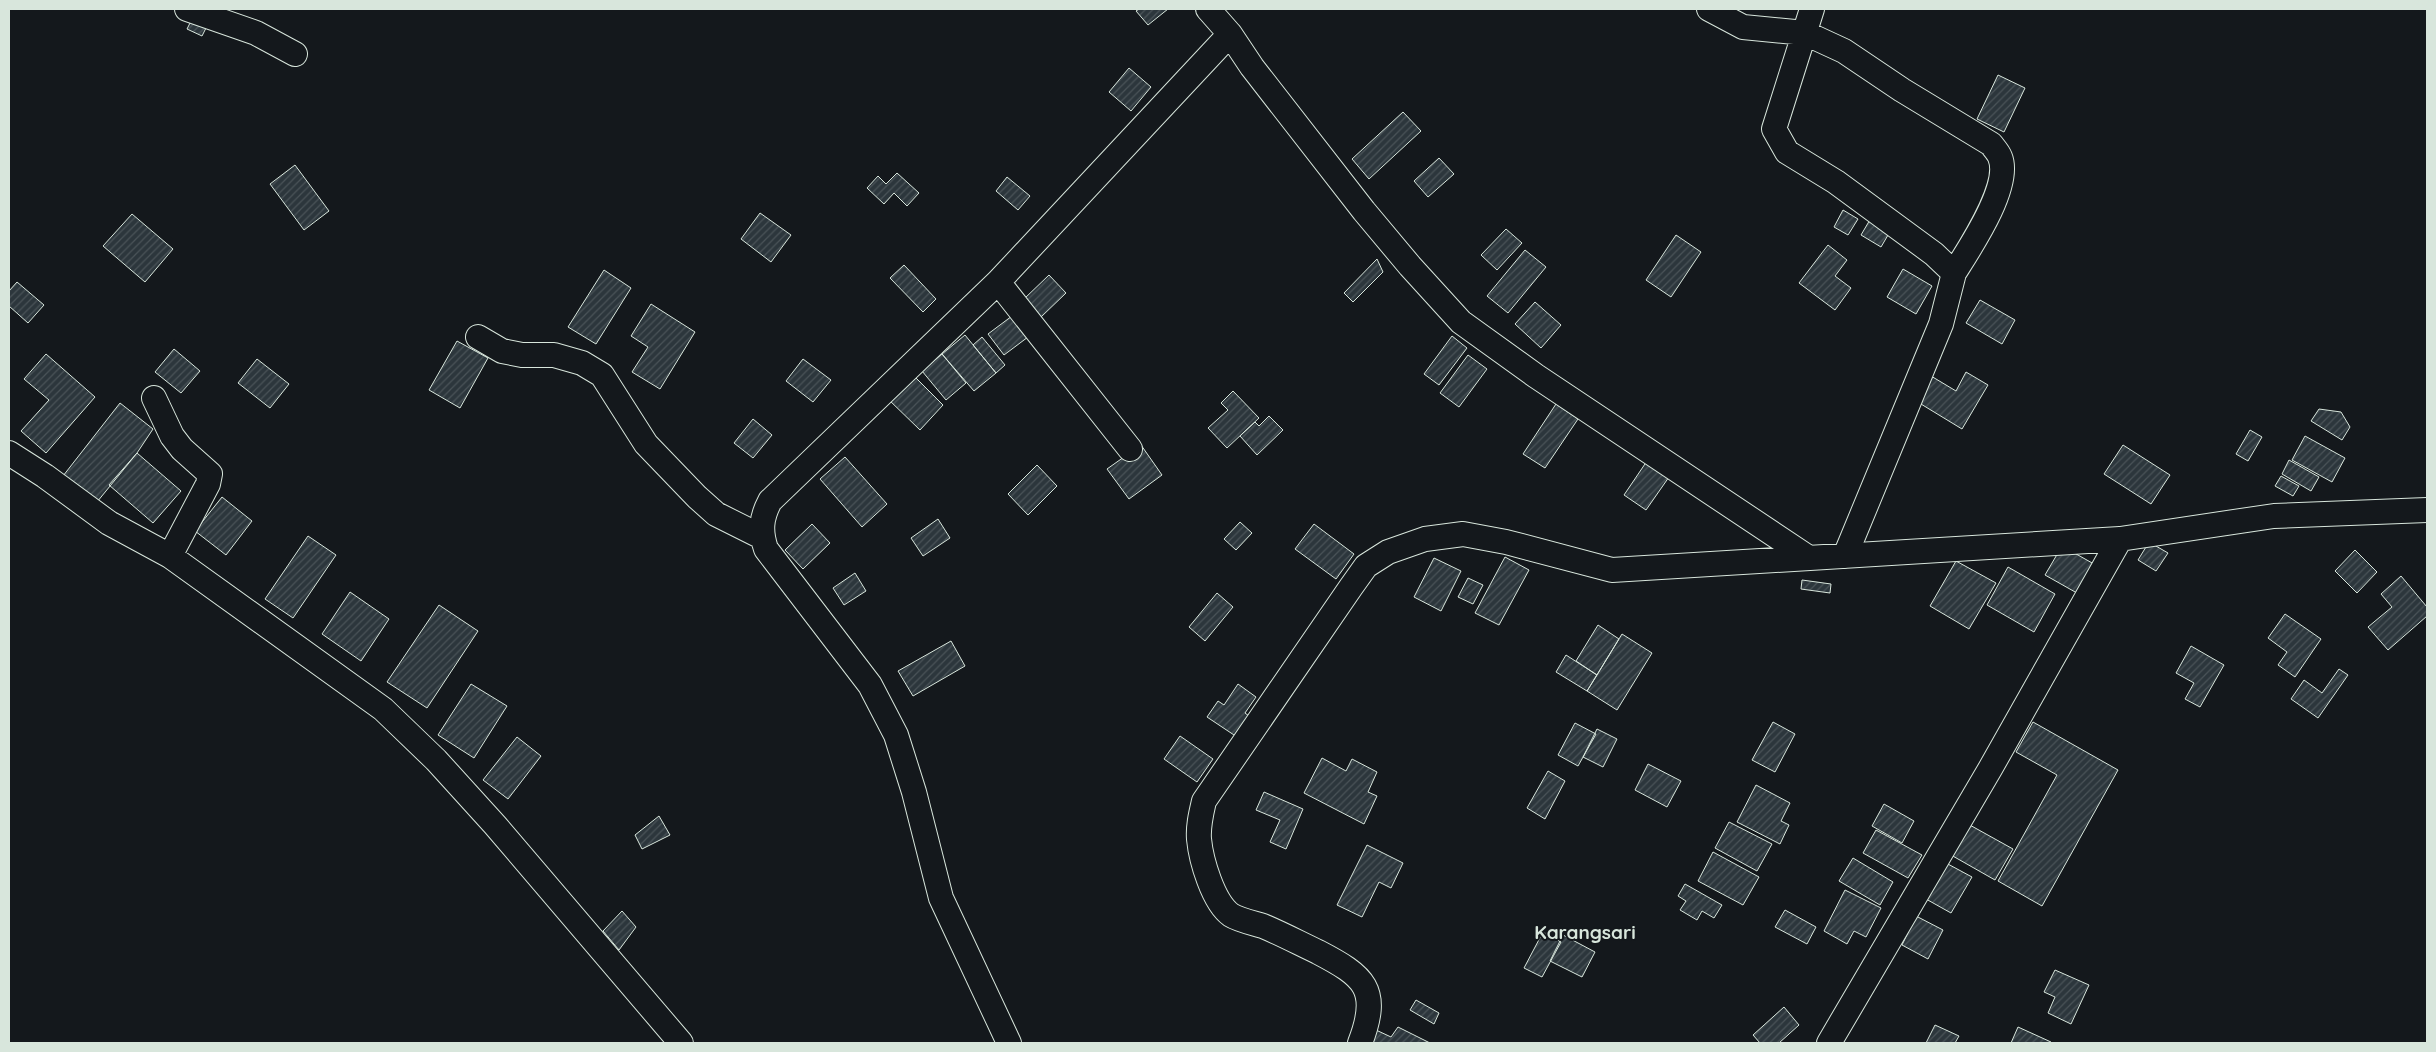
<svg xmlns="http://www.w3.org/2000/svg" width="2436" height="1052" font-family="Quicksand,sans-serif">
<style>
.building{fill:url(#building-hatch);stroke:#d8e6dc}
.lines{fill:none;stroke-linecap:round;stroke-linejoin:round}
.minor-casing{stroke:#d8e6dc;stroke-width:26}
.minor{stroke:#14181c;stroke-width:24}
.labels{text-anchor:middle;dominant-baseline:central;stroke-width:4;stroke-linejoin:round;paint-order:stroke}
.quarter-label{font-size:19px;font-weight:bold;fill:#d8e6dc;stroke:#14181c}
</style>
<defs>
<pattern id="building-hatch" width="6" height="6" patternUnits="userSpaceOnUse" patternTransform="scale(1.25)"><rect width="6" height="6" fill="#2c363c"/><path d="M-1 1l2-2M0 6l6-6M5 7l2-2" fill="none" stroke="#4a5358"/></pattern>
</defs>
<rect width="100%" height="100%" fill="#14181c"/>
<path class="building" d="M1139,9H1168L1148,25L1136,11Z
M192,19L207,26L202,36L187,29Z
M1129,68L1151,87L1131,111L1109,92Z
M1998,75L2025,88L2004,132L1977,119Z
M1403,112L1421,131L1369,179L1352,159Z
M1439,158L1454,174L1428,197L1414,181Z
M295,165L329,211L304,230L270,184Z
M897,173L919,193L907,206L894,193L884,204L867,188L878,176L886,184Z
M1007,177L1030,196L1018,210L996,191Z
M1843,210L1858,219L1848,235L1834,227Z
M760,213L791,235L771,262L741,239Z
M132,214L173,249L145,282L103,246Z
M1871,218L1891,230L1881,247L1861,235Z
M1506,229L1522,243L1497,270L1481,255Z
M1676,235L1701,252L1671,297L1646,280Z
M1828,245L1847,260L1835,276L1851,288L1835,310L1799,283Z
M1525,250L1546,267L1508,313L1487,296Z
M1377,259L1383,272L1353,302L1344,293Z
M904,265L936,299L923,312L890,278Z
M1903,269L1932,286L1916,314L1887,297Z
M604,270L631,288L596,344L568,327Z
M1049,275L1066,293L1041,317L1024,299Z
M17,282L44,305L28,323L9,306V291Z
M1980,300L2015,320L2002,344L1966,323Z
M1535,302L1561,325L1541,348L1515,324Z
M651,304L695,332L660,389L632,372L648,347L631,336Z
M1016,313L1032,334L1004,355L988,334Z
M965,335L996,373L974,391L942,354Z
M1452,336L1467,348L1439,385L1424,374Z
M982,337L1005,365L996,373L973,345Z
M457,341L488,358L460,408L429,390Z
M174,349L200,371L181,393L155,372Z
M46,354L95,397L46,453L21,431L49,400L24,379Z
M942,354L966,383L946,400L922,371Z
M1468,355L1487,369L1459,407L1440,393Z
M257,359L289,384L270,408L238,383Z
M803,359L831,380L813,402L786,381Z
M1966,372L1988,385L1962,429L1916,401L1931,376L1956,391Z
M911,373L943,405L920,430L887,398Z
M1233,391L1259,418L1227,448L1208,428L1228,410L1221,403Z
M120,403L153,429L137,453L97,502L63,476Z
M1556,404L1578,419L1545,468L1523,454Z
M2319,409L2341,412L2350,427L2342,440L2311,421Z
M1269,416L1283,430L1257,455L1240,436L1255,422L1259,426Z
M753,419L772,435L753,458L734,443Z
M2250,430L2262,437L2248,461L2236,454Z
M2305,436L2345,458L2332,482L2292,460Z
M1141,445L1162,475L1129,499L1107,469Z
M2123,445L2170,475L2151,504L2104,474Z
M137,453L181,491L153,523L109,485Z
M845,457L887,504L862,527L820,479Z
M2289,460L2319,477L2311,491L2282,474Z
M1647,461L1669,477L1646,510L1624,495Z
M1037,465L1057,486L1028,515L1008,494Z
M2281,476L2299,486L2293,496L2275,486Z
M222,497L252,521L226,555L195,531Z
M938,519L950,538L923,556L911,538Z
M1240,522L1252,533L1236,550L1224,539Z
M812,524L830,543L803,569L785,550Z
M1314,524L1354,554L1336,579L1295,549Z
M308,536L336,555L293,618L265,599Z
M2149,542L2168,553L2156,571L2138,560Z
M2062,546L2101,568L2084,597L2045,575Z
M2355,550L2377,572L2357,593L2335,571Z
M1505,557L1529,570L1499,625L1475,613Z
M1434,558L1461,571L1441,611L1414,597Z
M1956,561L1996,583L1969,629L1930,606Z
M2008,567L2055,594L2034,632L1987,605Z
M855,573L866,591L844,605L833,588Z
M2401,576L2427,607V616L2388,650L2368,627L2392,607L2381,594Z
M1468,578L1483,585L1473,604L1458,597Z
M1802,580L1831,584L1830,593L1801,589Z
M350,592L389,619L361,661L322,634Z
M1217,593L1233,607L1205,641L1189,627Z
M439,605L478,631L427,708L387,682Z
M2285,614L2321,639L2295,677L2278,665L2287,652L2268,638Z
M1598,625L1619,639L1597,675L1576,661Z
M1622,634L1652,653L1617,710L1587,691Z
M951,641L965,666L913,696L898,671Z
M2191,646L2224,665L2200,707L2185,699L2194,683L2176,673Z
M1566,655L1597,675L1587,691L1556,672Z
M2339,669L2348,675L2318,718L2291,699L2304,680L2322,693Z
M471,684L507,706L474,758L438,735Z
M1238,684L1256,697L1245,713L1253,719L1240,739L1207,717L1218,701L1224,705Z
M1773,722L1795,734L1775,772L1752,760Z
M2033,722L2118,770L2042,906L1998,881L2057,775L2016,752Z
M1575,723L1596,734L1578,766L1558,755Z
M1597,729L1617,739L1603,767L1583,757Z
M1180,736L1213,759L1197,782L1164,759Z
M517,737L541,756L508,799L483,780Z
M1322,758L1346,771L1352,759L1377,772L1368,792L1377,796L1364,824L1304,793Z
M1648,764L1681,781L1667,807L1635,790Z
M1548,771L1565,781L1545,819L1527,808Z
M1756,785L1790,803L1781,821L1789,825L1780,844L1737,822Z
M1264,792L1303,809L1286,849L1270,842L1280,820L1256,810Z
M1884,804L1914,821L1902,843L1872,826Z
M659,816L670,835L642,849L635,835Z
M1729,822L1772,844L1757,871L1715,848Z
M1968,824L2013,849L1995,880L1951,855Z
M1876,830L1922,855L1908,878L1863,853Z
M1367,845L1403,863L1391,888L1379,882L1362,917L1337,905Z
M1713,852L1759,877L1743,905L1698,881Z
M1853,858L1893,882L1880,905L1839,881Z
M1946,863L1972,877L1951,913L1926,899Z
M1685,884L1722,905L1714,918L1702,911L1697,920L1680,910L1686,901L1678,896Z
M1845,890L1881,908L1866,937L1854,931L1847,944L1824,931Z
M1785,910L1816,927L1807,944L1775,927Z
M622,911L636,927L619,950L603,931Z
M1916,916L1943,930L1928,959L1902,945Z
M1543,932L1561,942L1542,977L1524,968Z
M1563,935L1595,952L1582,977L1550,961Z
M2055,970L2089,985L2071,1024L2048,1013L2055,997L2044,992Z
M1416,1000L1439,1013L1434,1024L1410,1010Z
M1784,1007L1799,1025L1779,1043H1760L1753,1035Z
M1935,1025L1959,1036L1955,1043H1926Z
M1398,1027L1430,1043H1372L1376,1030L1391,1037Z
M2018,1027L2051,1042V1043H2011Z"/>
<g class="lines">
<defs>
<path id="minor" d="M187,9L256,33L295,54
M1208,9L1230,34
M1709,9L1743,27L1805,33L1844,51L1902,90L1991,144C1994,148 1998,152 2000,157C2012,186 1969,249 1954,273
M1812,9L1774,129L1787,152L1836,182L1934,254L1954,273L1941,324L1845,556
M998,282L1130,449
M478,337L502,351L522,355H554L582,363L602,375L646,444L697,497L716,514L762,537
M154,398L172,436L182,449L210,474L208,484L170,556
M9,453L45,476L109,523L170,556L383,709L436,760L495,825L681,1043
M1009,1043L941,898L914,792L896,735L870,685L766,549C760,531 761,518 770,501L998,282L1230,34L1252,67L1364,211L1410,266L1461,322L1536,376L1809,558
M1360,1043C1381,989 1364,976 1318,952C1299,943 1282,934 1263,926C1253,923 1239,920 1231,915C1213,902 1201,860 1199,839C1198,826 1201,814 1204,801L1351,587L1366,566L1388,552L1425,539L1463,534L1506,542L1612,570L2120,539L2274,516L2427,510
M1829,1043L1990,769L2120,539"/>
</defs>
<use href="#minor" class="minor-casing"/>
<use href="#minor" class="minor"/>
</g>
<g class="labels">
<g class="quarter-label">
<text x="1585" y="932">Karangsari</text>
</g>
</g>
<rect width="2436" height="1052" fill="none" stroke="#d8e6dc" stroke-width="20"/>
</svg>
